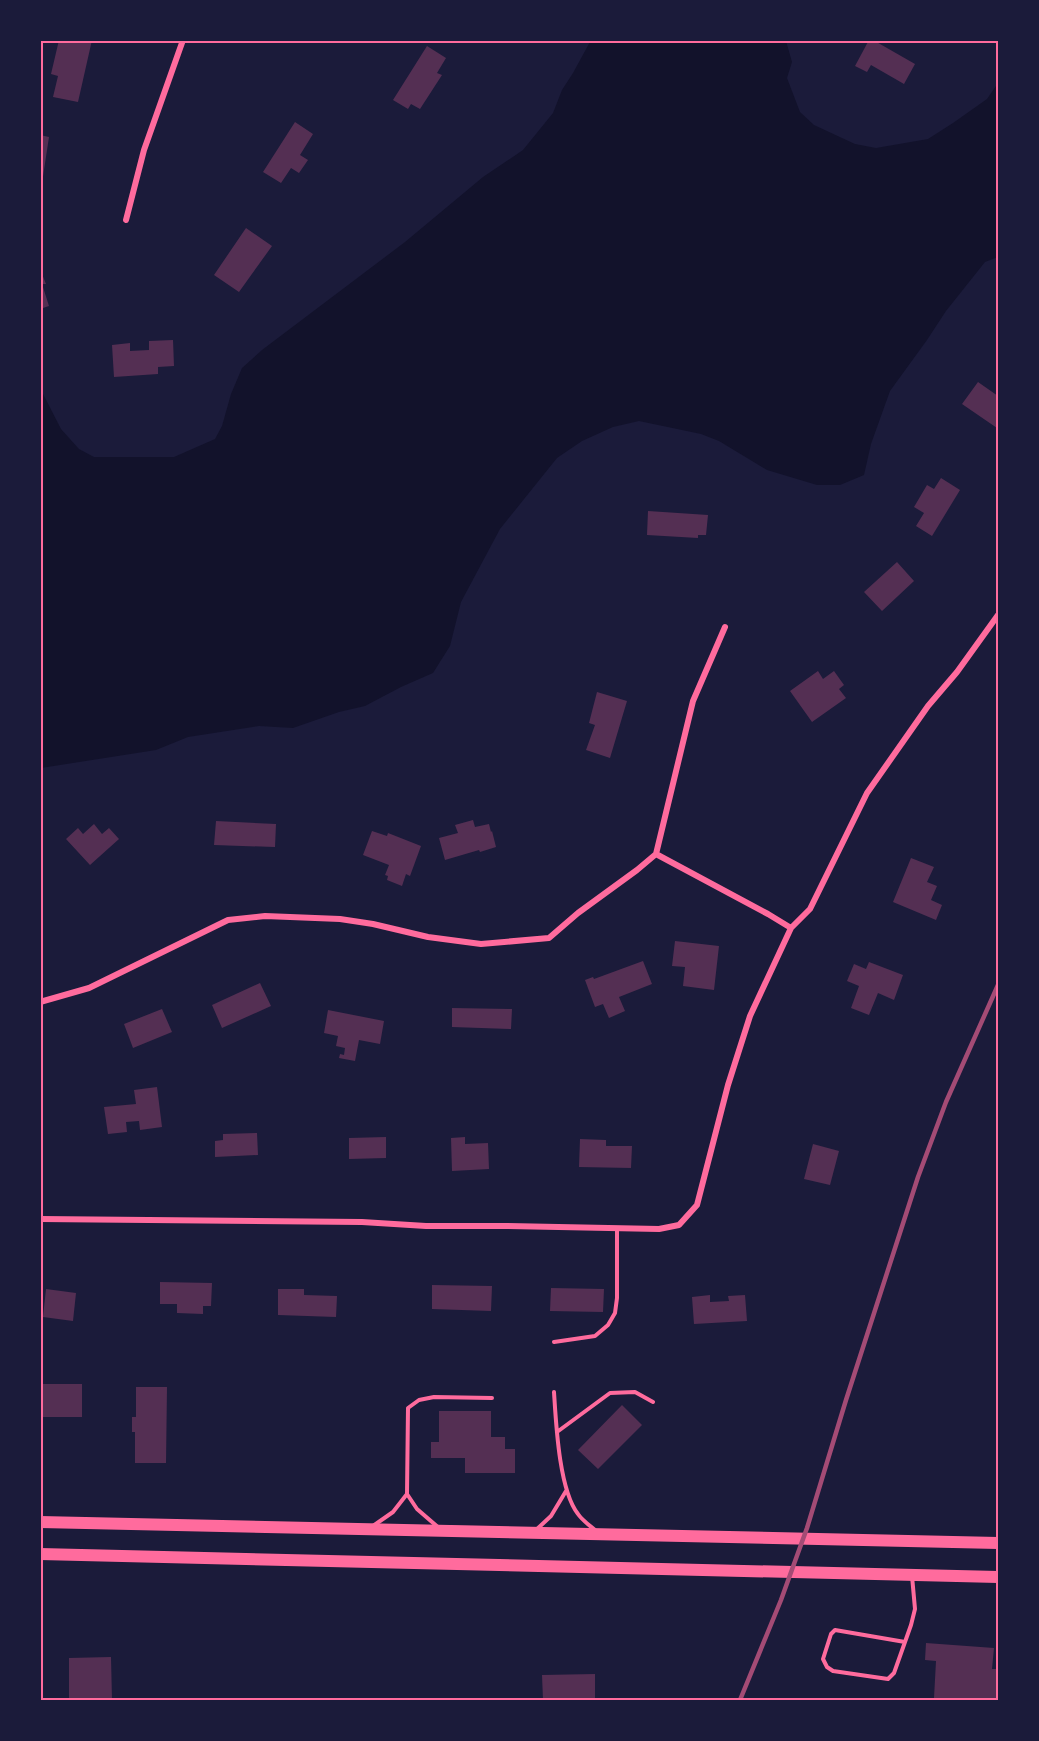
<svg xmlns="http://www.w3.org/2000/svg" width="1039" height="1741" font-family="'Crimson Pro',serif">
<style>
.water{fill:#12122b}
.building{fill:#542f53}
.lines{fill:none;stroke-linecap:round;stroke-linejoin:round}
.service{stroke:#ff6b9d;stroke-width:4}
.minor{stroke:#ff6b9d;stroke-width:6}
.primary{stroke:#ff6b9d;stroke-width:12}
.rail{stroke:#a44b75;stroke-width:4.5}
.neatline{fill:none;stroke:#ff6b9d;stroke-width:2}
</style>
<rect width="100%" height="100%" fill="#1b1b3a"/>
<path class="water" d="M591,40L786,41L792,62L787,78L800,112L814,125L855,144L876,148L928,139L953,123L987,99L998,83V257L985,262L946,311L927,340L890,391L871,444L864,475L840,485H817L767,470L719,441L701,434L639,421L613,427L582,441L557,458L500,529L461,602L450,646L433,673L401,687L365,706L339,712L293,728L259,726L188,737L156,750L41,768V390L61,429L79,449L94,457H174L215,439L222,426L231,394L242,368L262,350L405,242L483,177L523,150L553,113L562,90L573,73Z"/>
<path class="building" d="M59,40H92L78,102L53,97L58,76L51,74Z
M869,40H873L915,64L904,84L871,65L867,72L855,66Z
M427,46L446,58L437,73L442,75L420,109L411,104L408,109L393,100Z
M295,122L313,134L300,155L308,160L299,173L291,168L281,183L263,172Z
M40,135L49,137L42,183H40Z
M246,228L272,246L239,292L214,275Z
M40,269L46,284H42L49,306L40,309Z
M173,340L174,366L158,367V374L114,377L112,345L130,343V351L149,350V341Z
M978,382L998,396V425L997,428L962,404Z
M941,478L960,490L932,536L916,526L924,513L914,507L927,485L934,489Z
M648,511L708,515L706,535H698V538L647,535Z
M897,562L914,581L882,611L864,592Z
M818,671L823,679L834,671L844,685L839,689L846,698L812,722L790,691Z
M597,692L627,701L610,758L586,750L595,725L589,723Z
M473,820L475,827L489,824L491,832L492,831L496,847L480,852L479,850L445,860L439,838L458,833L455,825Z
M216,821L276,824L275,847L214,845Z
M94,824L102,834L109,828L119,839L90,865L66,839L78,828L83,834Z
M372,831L387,836L388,833L421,846L410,876L406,874L402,886L387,880L388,876L385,875L389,865L363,855Z
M911,858L934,867L927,882L937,886L931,900L942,905L936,920L893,902Z
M675,941L719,946L714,990L683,986L685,967L672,966Z
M643,961L652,984L619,997L625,1011L609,1018L603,1004L595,1007L585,980L593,977L594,979Z
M869,962L903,975L894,1000L878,993L869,1015L851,1008L859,986L847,981L854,964L866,969Z
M260,983L271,1006L222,1028L212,1005Z
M452,1008L512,1009L511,1029L452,1027Z
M162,1009L172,1032L133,1048L124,1024Z
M328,1010L384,1021L380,1044L359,1040L355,1061L339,1058L340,1054L344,1055L345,1048L336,1046L338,1036L324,1033Z
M157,1087L162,1127L140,1130L139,1121L126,1122L127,1132L108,1134L104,1107L136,1104L134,1090Z
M257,1133L258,1155L215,1157V1141L223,1140V1134Z
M386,1137V1158L349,1159V1138Z
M465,1137V1144L488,1143L489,1169L452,1171L451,1138Z
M580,1139L606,1140V1146H632L631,1168L579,1167Z
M813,1144L839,1151L830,1185L804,1179Z
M160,1282L212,1283L211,1306H203V1314L177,1313V1304H160Z
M432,1285L492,1286L491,1311L432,1309Z
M551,1288L604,1289L603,1312L550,1311Z
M46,1289L76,1293L73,1321L43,1317Z
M278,1289H304V1295L337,1296L336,1317L278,1315Z
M710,1295V1302L729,1301L728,1296L745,1295L747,1321L694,1324L692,1297Z
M40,1384H82V1417H40Z
M136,1387H167L166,1463H135V1432H132V1417H136Z
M622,1405L642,1425L598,1469L578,1450Z
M439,1411H491V1437H505V1449H515V1473H465V1458H431V1442H439Z
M926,1643L994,1648L992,1669H998V1700L934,1698L936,1661L925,1660Z
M111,1657L112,1700H69V1658Z
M595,1674V1700H543L542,1675Z"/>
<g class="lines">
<path class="service" d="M554,1342L595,1336L608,1325L615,1313L617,1298V1229
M554,1392C556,1423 559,1490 578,1514C582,1520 589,1525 595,1530
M557,1432L610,1393L635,1392L653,1402
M373,1526L393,1512L407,1494
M439,1528L417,1509L407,1494L408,1408L419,1400L434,1397L492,1398
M536,1530L551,1516L566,1491
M905,1642L835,1630L831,1634L823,1659L827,1667L833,1671L888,1679L894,1673L911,1625L915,1609L912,1576"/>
<path class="minor" d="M126,220L144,150L183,40
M656,854L768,914L791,928
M40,1002L89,988L228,920L265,916L340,919L373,924L428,937L481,944L549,938L578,913L637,870L656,854L693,701L725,627
M40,1219L362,1222L426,1226H505L659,1229L679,1225L697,1205L728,1085L750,1016L791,928L810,909L867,793L928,706L957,672L998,615"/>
<path class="primary" d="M40,1522L998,1543
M40,1554L998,1577"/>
<path class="rail" d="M740,1700L781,1600L807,1528L846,1400L918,1177L946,1102L998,985"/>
</g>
<rect width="1039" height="1741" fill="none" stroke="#1b1b3a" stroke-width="84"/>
<rect x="42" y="42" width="955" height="1657" class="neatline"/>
</svg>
